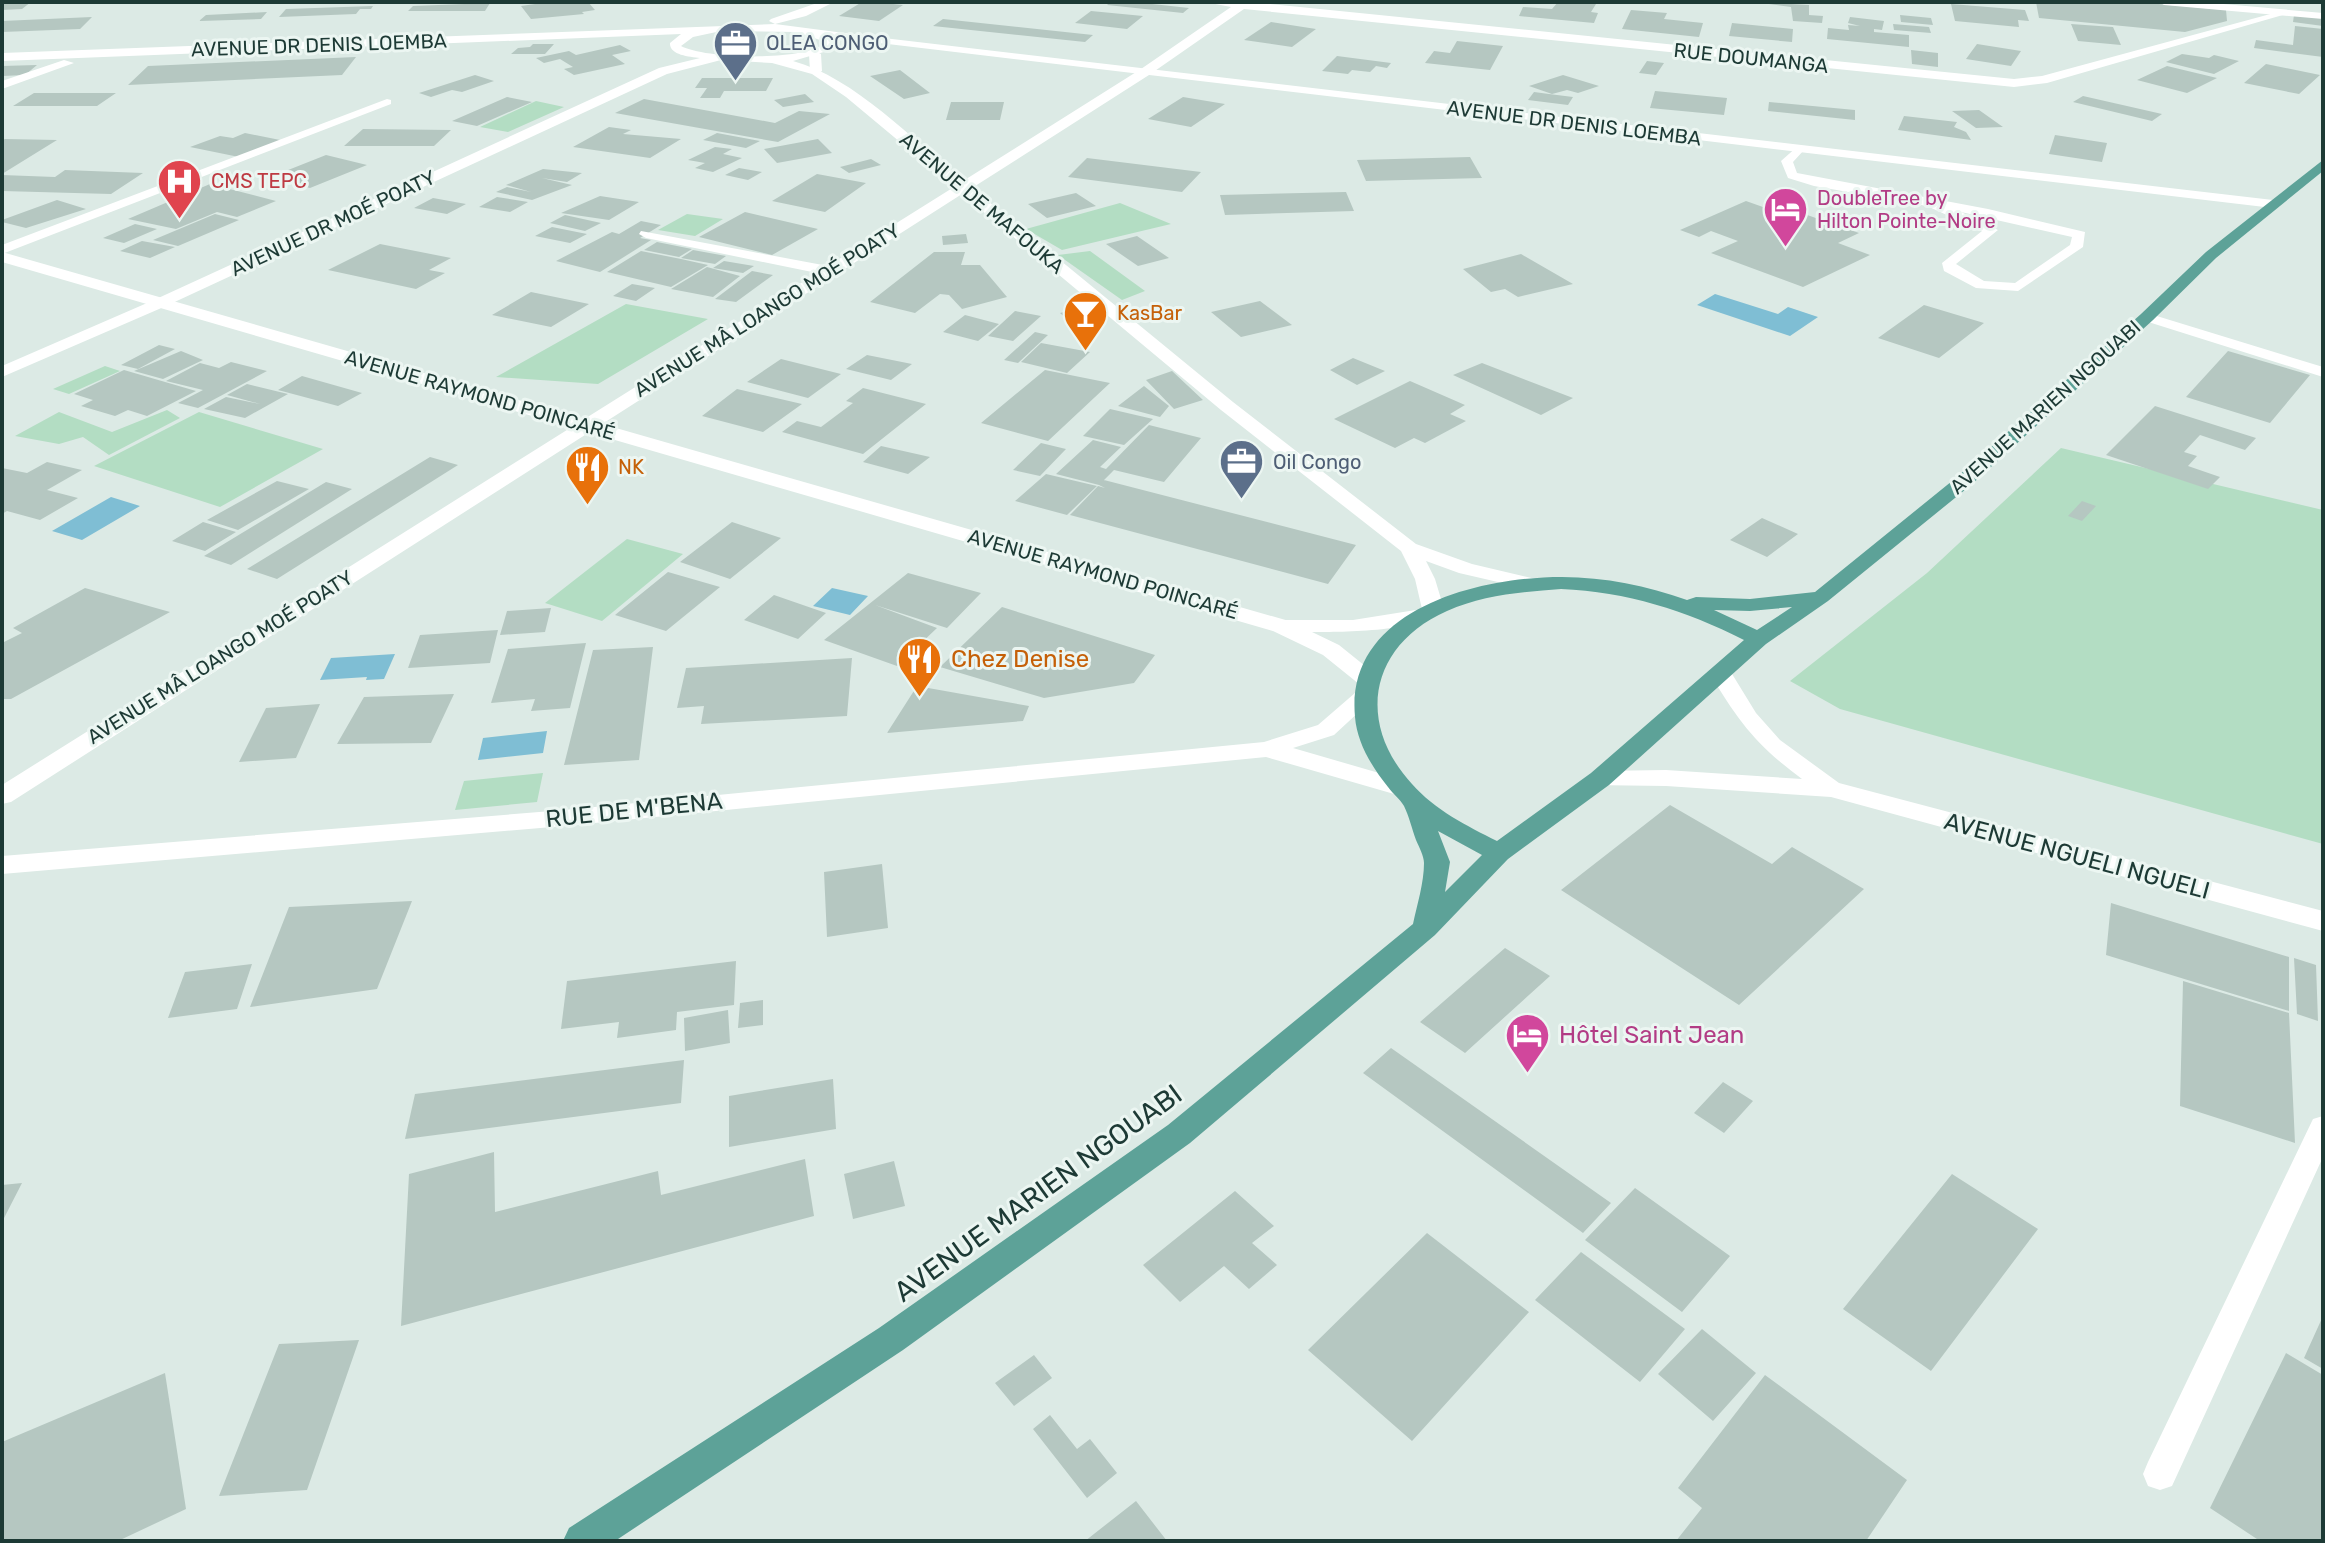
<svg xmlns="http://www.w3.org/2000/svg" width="2325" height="1543" font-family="Rubik,sans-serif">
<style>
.green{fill:#b3ddc3}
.water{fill:#7fbed4}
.building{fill:#b5c7c1}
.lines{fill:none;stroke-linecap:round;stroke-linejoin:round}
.service{fill:#fff;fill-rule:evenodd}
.minor{fill:#fff;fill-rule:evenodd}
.tertiary{fill:#fff;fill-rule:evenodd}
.primary{fill:#5da298;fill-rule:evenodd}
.labels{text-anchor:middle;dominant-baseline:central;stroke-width:6;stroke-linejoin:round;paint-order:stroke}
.far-service-label{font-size:20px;fill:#4e5e75;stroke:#ecf6f2;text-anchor:start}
.far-street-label{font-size:20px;fill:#1d3a35;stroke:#ecf6f2}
.far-health-label{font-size:20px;fill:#be3a42;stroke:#ecf6f2;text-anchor:start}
.far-hotel-label{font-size:20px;fill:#b23c85;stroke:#ecf6f2;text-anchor:start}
.far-food-label{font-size:20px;fill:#c56008;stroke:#ecf6f2;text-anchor:start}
.food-label{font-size:24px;fill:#c56008;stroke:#ecf6f2;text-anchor:start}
.street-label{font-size:24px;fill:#1d3a35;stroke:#ecf6f2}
.hotel-label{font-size:24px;fill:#b23c85;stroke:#ecf6f2;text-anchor:start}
.near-street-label{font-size:28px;fill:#1d3a35;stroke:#ecf6f2}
</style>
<rect width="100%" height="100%" fill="#dceae5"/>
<path class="green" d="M536,101L564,107L508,132L480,127Z
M1120,203L1171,224L1062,250L1026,229Z
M687,214L723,219L695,236L658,230Z
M1090,251L1145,291L1122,300L1058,255Z
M626,304L708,319L598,384L496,377Z
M105,366L120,371L69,394L53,389Z
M167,410L180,418L109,455L83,437L59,444L15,436L59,412L112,432Z
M199,412L323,449L220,507L94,466Z
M2061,448L2323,510V844L1840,709L1790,681L1927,573Z
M627,539L683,554L602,621L545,603Z
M543,773L537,802L455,810L464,781Z"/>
<path class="water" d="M1715,294L1778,314L1788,307L1818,317L1790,336L1697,305Z
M111,497L140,506L82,540L52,531Z
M832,588L868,596L850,615L813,606Z
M395,654L384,679L366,680L367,677L320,680L331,658Z
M547,731L543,753L478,760L483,738Z"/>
<path class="building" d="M2,2H31L22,9L2,10Z
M549,2H588L595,10L582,12L584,14L531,19L521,6Z
M862,2H874L903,5L879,21L839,16Z
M1110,2H1134L1189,8L1183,13L1107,5Z
M1558,2L1596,4L1591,12L1598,13L1594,23L1519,16L1523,7L1552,9Z
M1754,2L1809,5V15L1823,16L1822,23L1793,21L1791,7Z
M2036,2H2136L2226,10L2227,21L2185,32L2039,18Z
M490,3L485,11H408L413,6Z
M1951,4L2025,10L2029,21L2018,20L2019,27L1955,21Z
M373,6L371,9H360L356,14L279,17L286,9Z
M1631,10L1667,13L1664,19L1703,23L1699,37L1622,29Z
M1091,11L1143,16L1127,29L1075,23Z
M267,12L261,19L199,21L206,15Z
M1900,15L1931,18L1933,25L1901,22Z
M2294,15L2323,18V26L2293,22Z
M92,17L80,29L2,32V21Z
M1850,17L1884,21L1882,30L1874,29V32L1909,35V47L1827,39L1828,28L1849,30L1848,25L1860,26L1848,23Z
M943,19L1093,35L1085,42L933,26Z
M1271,22L1316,29L1292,47L1244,40Z
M1732,23L1793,29L1792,42L1729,36Z
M1893,24L1929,27L1931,33L1894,30Z
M2071,24L2113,27L2121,45L2078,41Z
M2295,26L2323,29V57L2254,48L2256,40L2293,45Z
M1457,41L1503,46L1490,70L1425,63L1434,51L1450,53Z
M533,44H554L545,54H511L518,48L530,47Z
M1977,44L2021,51L2011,66L1966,59Z
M620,45L631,51L612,55L625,64L574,75L564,69L573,67L560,59L544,63L536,58L569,51L576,55Z
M1911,50L1938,53V67L1912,64Z
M2182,54L2209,58L2214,55L2239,61L2214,74L2166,62Z
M1337,56L1391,63L1387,68L1376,66L1370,72L1352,70L1348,74L1322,71Z
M356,57L342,75L128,85L148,66Z
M1647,61L1664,63L1656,75L1639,73Z
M2266,64L2320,75L2299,94L2244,83Z
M37,65L25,75L2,76V66Z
M2167,66L2217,78L2187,93L2137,80Z
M900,70L930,93L904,99L870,76Z
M475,75L494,81L462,92L452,90L431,97L419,93Z
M1563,75L1599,86L1578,93L1567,90L1552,94L1529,86Z
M702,78H773L766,91H724L720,98H700L707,88H695Z
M1655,91L1727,98L1724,115L1650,108Z
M1534,92L1549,94L1573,97L1568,105L1528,100Z
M34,93H116L97,106H13Z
M805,94L814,102L783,107L774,100Z
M2083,96L2162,114L2152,121L2073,102Z
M507,97L532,102L477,126L452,121Z
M1183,97L1225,104L1191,127L1148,119Z
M644,99L775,123L799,111L830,114L778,142L615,113Z
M951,102H1004L1000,120H946Z
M1769,102L1855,110V120L1768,111Z
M1979,110L2003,127L1976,128L1952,111Z
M1904,116L1957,122L1954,127L1966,132L1971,140L1898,130Z
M609,127L631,130L623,134L681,139L650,158L573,147Z
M363,129L451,130L434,146H344Z
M245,133L285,141L239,157L190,147L220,136L233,138Z
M717,133L760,141L746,148L703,140Z
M2055,135L2107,143L2102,162L2049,154Z
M5,139L57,140L2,174V140Z
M818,139L832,153L777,163L764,149Z
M715,147L732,149L723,154L742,158L713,172L695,168L705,163L688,160Z
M326,155L367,165L310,188L268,178Z
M1470,157L1482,178L1366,181L1357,160Z
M1087,158L1201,172L1182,192L1068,177Z
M871,159L881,165L849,173L840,167Z
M739,168L762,172L748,180L725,175Z
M543,169L582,173L567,182L542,178L572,185L532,200L496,192L507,187L531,192L506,185Z
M65,170L143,173L111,194L2,191V175L55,177Z
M817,174L866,183L825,212L772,201Z
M210,184L276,201L237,217L217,212L176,229L128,219Z
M1346,192L1354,211L1225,215L1220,195Z
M1076,193L1096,206L1047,218L1028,204Z
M600,196L639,202L609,220L561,213Z
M497,197L528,202L510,212L479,207Z
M433,198L466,204L447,214L414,208Z
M57,200L86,209L26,228L2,222V220Z
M1746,201L1777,212L1787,208L1859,233L1838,243L1870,255L1803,287L1711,253L1738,241L1711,231L1699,237L1680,230Z
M745,212L818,229L772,255L699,237Z
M215,214L239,220L178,246L153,240Z
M565,215L601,223L585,231L550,223Z
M641,221L661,225L640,238L651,240L600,272L556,261L612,232L619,234Z
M135,224L157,229L124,243L103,238Z
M552,227L587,234L570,243L535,236Z
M966,234L968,243L943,245L942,236Z
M1137,236L1169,258L1138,266L1106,244Z
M142,241L175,247L150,258L120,251Z
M657,242L692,249L679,257L644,250Z
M380,244L451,258L429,270L445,273L416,289L328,270Z
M693,250L726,256L715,264L681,258Z
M641,251L681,259L708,265L671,287L607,272Z
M934,252H965L961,265H980L1007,297L962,309L949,295L940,294L915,313L870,302Z
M1521,254L1573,284L1518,297L1505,289L1491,292L1463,269Z
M724,261L754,266L743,273L713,268Z
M707,267L740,276L713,297L671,289Z
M752,271L773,275L736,302L715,299Z
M632,284L655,288L636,301L613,296Z
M531,292L589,304L551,327L492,315Z
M1260,301L1292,325L1241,337L1211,312Z
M1924,305L1984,323L1939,358L1878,338Z
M1084,307L1092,314L1068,320L1060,313Z
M1015,311L1041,316L1013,341L988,336Z
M965,315L999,324L978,341L943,332Z
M1035,332L1048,335L1018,363L1004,360Z
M1041,343L1090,352L1067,373L1021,362Z
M159,345L175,349L138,369L121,365Z
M181,351L203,360L163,379L134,371Z
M2228,351L2310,375L2270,423L2186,397Z
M867,355L912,364L891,380L846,369Z
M1353,358L1385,371L1357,385L1330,370Z
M781,359L841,374L808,398L747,382Z
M231,362L267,371L198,408L178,403L203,390L166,381L200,363L219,368Z
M1482,363L1573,398L1541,415L1453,375Z
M124,370L196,391L147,416L128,410L115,416L81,406L93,400L74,394Z
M1045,370L1110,383L1048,441L981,423Z
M1172,371L1203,400L1174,409L1146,380Z
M302,376L362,393L338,406L278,390Z
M1410,381L1465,405L1450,414L1466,421L1425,443L1414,438L1395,448L1334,419Z
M247,384L288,394L245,418L204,409L226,397L260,404L227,395Z
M1144,386L1169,406L1160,417L1118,406Z
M863,388L926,404L863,454L782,432L797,421L821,427L853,403L846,401Z
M737,389L802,404L763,432L702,416Z
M2155,406L2256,438L2245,450L2200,435L2184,452L2197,456L2188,466L2220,477L2208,489L2106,455Z
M1110,409L1153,419L1124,445L1083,436Z
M1149,425L1201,438L1164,482L1114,470L1099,485L1056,474L1093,440L1121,447L1100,467L1106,469Z
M1041,443L1066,449L1040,476L1013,470Z
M881,446L930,457L908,474L863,462Z
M430,457L458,465L277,579L247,569Z
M47,462L82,470L47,490L78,498L40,520L7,511L2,514V468L27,473Z
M1046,474L1097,486L1067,515L1015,501Z
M1104,480L1356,545L1328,584L1070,515L1098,486L1105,488L1099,485Z
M277,481L309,489L238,530L207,520Z
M326,482L352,489L231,565L204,556Z
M2082,501L2096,506L2082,521L2068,516Z
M1762,518L1798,534L1767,557L1730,540Z
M203,522L236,532L205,551L172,541Z
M732,522L781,538L730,579L680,562Z
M668,572L720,587L666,631L615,615Z
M908,573L981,593L947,628L875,605L937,628L897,666L824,640Z
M85,588L170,612L11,699H2V643L22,633L13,628Z
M774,595L826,613L798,639L744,620Z
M1002,607L1155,655L1134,683L1044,698L940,667Z
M551,608L545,632L500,635L507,611Z
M498,630L490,663L408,668L420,635Z
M586,643L570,708L531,711L535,699L491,703L508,649Z
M653,647L639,760L564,765L593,650Z
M852,658L847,716L701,724L704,706L677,708L686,668Z
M917,686L1029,706L1023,721L887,733Z
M454,694L431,743L337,744L364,697Z
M320,704L296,758L239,762L266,708Z
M1670,805L1772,864L1792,847L1864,889L1739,1005L1561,890Z
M882,864L888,928L827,937L824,872Z
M412,901L377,989L250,1007L289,907Z
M2111,903L2289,957V1011L2106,955Z
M1505,948L1550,976L1465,1053L1420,1022Z
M2294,958L2316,965L2318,1021L2297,1014Z
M736,961L734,1005L677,1012L676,1030L617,1038L619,1022L561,1029L567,981Z
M252,964L237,1009L168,1018L185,972Z
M2183,981L2289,1013L2295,1143L2180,1106Z
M763,1000V1025L738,1028L740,1003Z
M728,1010L730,1043L685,1051L684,1018Z
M1391,1048L1611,1203L1583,1233L1363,1073Z
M684,1060L681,1103L405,1139L415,1094Z
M833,1079L836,1129L729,1147V1096Z
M1723,1082L1753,1101L1724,1133L1694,1113Z
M494,1152L495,1212L658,1171L661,1195L805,1159L814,1216L401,1326L409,1174Z
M894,1161L905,1206L853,1219L844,1174Z
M1952,1174L2038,1229L1931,1371L1843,1309Z
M22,1183L2,1222V1185Z
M1635,1188L1730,1256L1682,1312L1585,1240Z
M1235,1191L1274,1226L1252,1243L1277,1265L1249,1289L1224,1266L1180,1302L1143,1265Z
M1427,1233L1529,1312L1412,1441L1308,1350Z
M1581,1252L1685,1329L1640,1382L1535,1300Z
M2323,1316V1369L2304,1358Z
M1702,1329L1756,1373L1713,1421L1658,1374Z
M359,1340L307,1490L219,1496L279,1344Z
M2286,1353L2323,1375V1541H2260L2210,1508Z
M1034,1355L1052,1378L1014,1406L995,1383Z
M165,1373L186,1509L118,1541H2V1442Z
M1765,1375L1907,1480L1866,1541H1676L1702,1508L1678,1488Z
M1050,1415L1077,1449L1090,1439L1117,1473L1087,1498L1033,1429Z
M1136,1501L1167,1541H1085Z"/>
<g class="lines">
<path class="service" d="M387,99L391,100V104L2,254V245Z
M1798,146L1804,150L1793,162L1797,173L1988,209L2085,232L2083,247L2018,291L1976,288L1944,271L1942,263L1982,231L1927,206L1814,186L1788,178L1781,161ZM1961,212L2072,237L2070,245L2015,283L1984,281L1956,264L1998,230Z
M2147,313L2323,367V377L2142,320V314Z
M2323,1116V1157L2172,1486L2160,1490L2148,1486L2143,1474L2148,1462L2313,1119Z"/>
<path class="minor" d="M820,2H834L806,16L775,24L875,37L881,40L875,43L837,40L834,49L793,61C855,78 913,140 963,181L1141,69L1231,7L1205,2H1251L2014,79L2042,76L2285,10L2290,13L2047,83L2014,87L1244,9L1149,75L972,188L1233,402L1416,544L1472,564L1540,580L1543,584L1540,588L1533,590L1459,573L1426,561L1435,579L1444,609C1425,632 1342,632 1312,632L1339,645L1375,674L1378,679L1375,684H1359L1323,655L1273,631L1270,626L1273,621L1281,620H1353L1422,609L1415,579L1401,551L1221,410L962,194L11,802L2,804V785L817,273L646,238L639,234L641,231L828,266L954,187L846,97L812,74L772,63L721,60L667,74L166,306L2,377V366L154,300L659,68L700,58C689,57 669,55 670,43L681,34L2,61V53L775,24L769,21L771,19ZM721,31L796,32L826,42C806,62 705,59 681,46L693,37Z
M64,60L74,63L2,89V81Z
M1363,691L1371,693L1374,698L1334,735L1293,748L1410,782L1413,788L1410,794L1401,796L1266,757L564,826L2,874V856L564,810L1264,742L1318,725L1355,693Z"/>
<path class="tertiary" d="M2159,2H2201L2323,13V19L2164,5Z
M875,37L2273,200L2280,204L2273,208L871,42V38Z
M815,51L821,54L822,71L816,75L810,71L809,54Z
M2,252L1289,621L1292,626L1289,631H1273L2,262Z
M1721,667L1729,669L1756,713L1780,740L1839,783L2323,911V931L1831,797L1666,786L1591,785L1588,779L1591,773L1600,771L1666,770L1802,779C1756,745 1739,722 1710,674L1713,669Z"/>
<path class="primary" d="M2323,160V171L2216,258L2153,320L1971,485L1828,601L1766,644L1609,785L1508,859L1435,935L1190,1143L903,1350L615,1541H563L569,1528L879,1328L1168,1125L1413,924C1417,905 1424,883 1424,863C1424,856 1419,847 1416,840C1412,829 1409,816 1404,806C1400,799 1393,794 1388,787C1372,767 1357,743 1355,717C1345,609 1479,577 1562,577C1605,577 1647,586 1687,600L1696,597L1750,599L1815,592L1957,477L2141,314L2206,252ZM1561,589C1627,592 1685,610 1744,640L1591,773L1497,841C1467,826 1435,810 1412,784C1355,722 1370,645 1447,611C1483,595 1522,592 1561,589ZM1792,607L1757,630L1714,610L1750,611ZM1438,831L1482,855L1445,892L1450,862Z"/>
</g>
<defs>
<symbol id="office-pin" viewBox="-11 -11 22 30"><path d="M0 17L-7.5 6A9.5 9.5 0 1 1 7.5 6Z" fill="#5c6f8a" stroke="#ecf6f2"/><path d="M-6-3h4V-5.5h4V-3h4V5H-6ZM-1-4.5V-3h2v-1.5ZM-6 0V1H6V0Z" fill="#fff"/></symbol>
<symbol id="hospital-pin" viewBox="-11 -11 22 30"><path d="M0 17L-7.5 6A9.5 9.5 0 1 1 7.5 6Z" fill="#e0444e" stroke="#ecf6f2"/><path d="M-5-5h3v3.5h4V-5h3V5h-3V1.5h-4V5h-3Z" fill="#fff"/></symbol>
<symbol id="hotel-pin" viewBox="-11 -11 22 30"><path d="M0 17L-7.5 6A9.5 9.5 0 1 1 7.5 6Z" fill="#d1479c" stroke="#ecf6f2"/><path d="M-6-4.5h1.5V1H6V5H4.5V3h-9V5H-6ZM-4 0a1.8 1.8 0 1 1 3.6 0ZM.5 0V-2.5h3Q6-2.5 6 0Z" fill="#fff"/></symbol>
<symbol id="bar-pin" viewBox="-11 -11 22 30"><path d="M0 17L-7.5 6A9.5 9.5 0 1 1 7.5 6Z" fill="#e8710a" stroke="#ecf6f2"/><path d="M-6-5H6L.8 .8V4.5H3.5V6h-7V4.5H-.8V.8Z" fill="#fff"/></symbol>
<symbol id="restaurant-pin" viewBox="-11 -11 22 30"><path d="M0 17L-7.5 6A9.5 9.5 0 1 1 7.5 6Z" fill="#e8710a" stroke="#ecf6f2"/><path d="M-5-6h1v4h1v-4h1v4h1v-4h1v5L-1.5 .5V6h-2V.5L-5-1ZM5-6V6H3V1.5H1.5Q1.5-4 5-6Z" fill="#fff"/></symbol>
</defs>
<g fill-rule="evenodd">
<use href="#office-pin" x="710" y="18" width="51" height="69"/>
<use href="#hospital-pin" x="154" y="156" width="51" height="69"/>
<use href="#hotel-pin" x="1760" y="184" width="51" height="69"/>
<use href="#bar-pin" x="1060" y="288" width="51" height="69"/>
<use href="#office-pin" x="1216" y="436" width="51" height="69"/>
<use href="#restaurant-pin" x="562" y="442" width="51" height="69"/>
<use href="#restaurant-pin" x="894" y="634" width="51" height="69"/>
<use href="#hotel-pin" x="1502" y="1010" width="51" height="69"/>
</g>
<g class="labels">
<g class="far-service-label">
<text x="766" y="43">OLEA CONGO</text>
<text x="1273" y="462">Oil Congo</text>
</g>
<g class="far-street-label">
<text transform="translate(319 45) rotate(-2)">AVENUE DR DENIS LOEMBA</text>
<text transform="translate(1751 58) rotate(6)">RUE DOUMANGA</text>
<text transform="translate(1574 123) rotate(7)">AVENUE DR DENIS LOEMBA</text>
<text transform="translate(982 203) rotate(40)">AVENUE DE MAFOUKA</text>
<text transform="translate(333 223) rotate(-25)">AVENUE DR MOÉ POATY</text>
<text transform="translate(767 310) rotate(-32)">AVENUE MÂ LOANGO MOÉ POATY</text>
<text transform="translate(480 395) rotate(16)">AVENUE RAYMOND POINCARÉ</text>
<text transform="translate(2045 407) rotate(-42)">AVENUE MARIEN NGOUABI</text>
<text transform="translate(1103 574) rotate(16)">AVENUE RAYMOND POINCARÉ</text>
<text transform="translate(220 657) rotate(-32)">AVENUE MÂ LOANGO MOÉ POATY</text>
</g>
<g class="far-health-label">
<text x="211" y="181">CMS TEPC</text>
</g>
<g class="far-hotel-label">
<text x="1817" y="198">DoubleTree by<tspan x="1817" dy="23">Hilton Pointe-Noire</tspan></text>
</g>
<g class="far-food-label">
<text x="1117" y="313">KasBar</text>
<text x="618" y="467">NK</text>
</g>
<g class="food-label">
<text x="951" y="659">Chez Denise</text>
</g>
<g class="street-label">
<text transform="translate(634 810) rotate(-6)">RUE DE M'BENA</text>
<text transform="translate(2077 856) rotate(15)">AVENUE NGUELI NGUELI</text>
</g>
<g class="hotel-label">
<text x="1559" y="1035">Hôtel Saint Jean</text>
</g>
<g class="near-street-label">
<text transform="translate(1038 1193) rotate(-36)">AVENUE MARIEN NGOUABI</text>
</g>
</g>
<rect width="2325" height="1543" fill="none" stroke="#1d3a35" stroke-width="8"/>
</svg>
